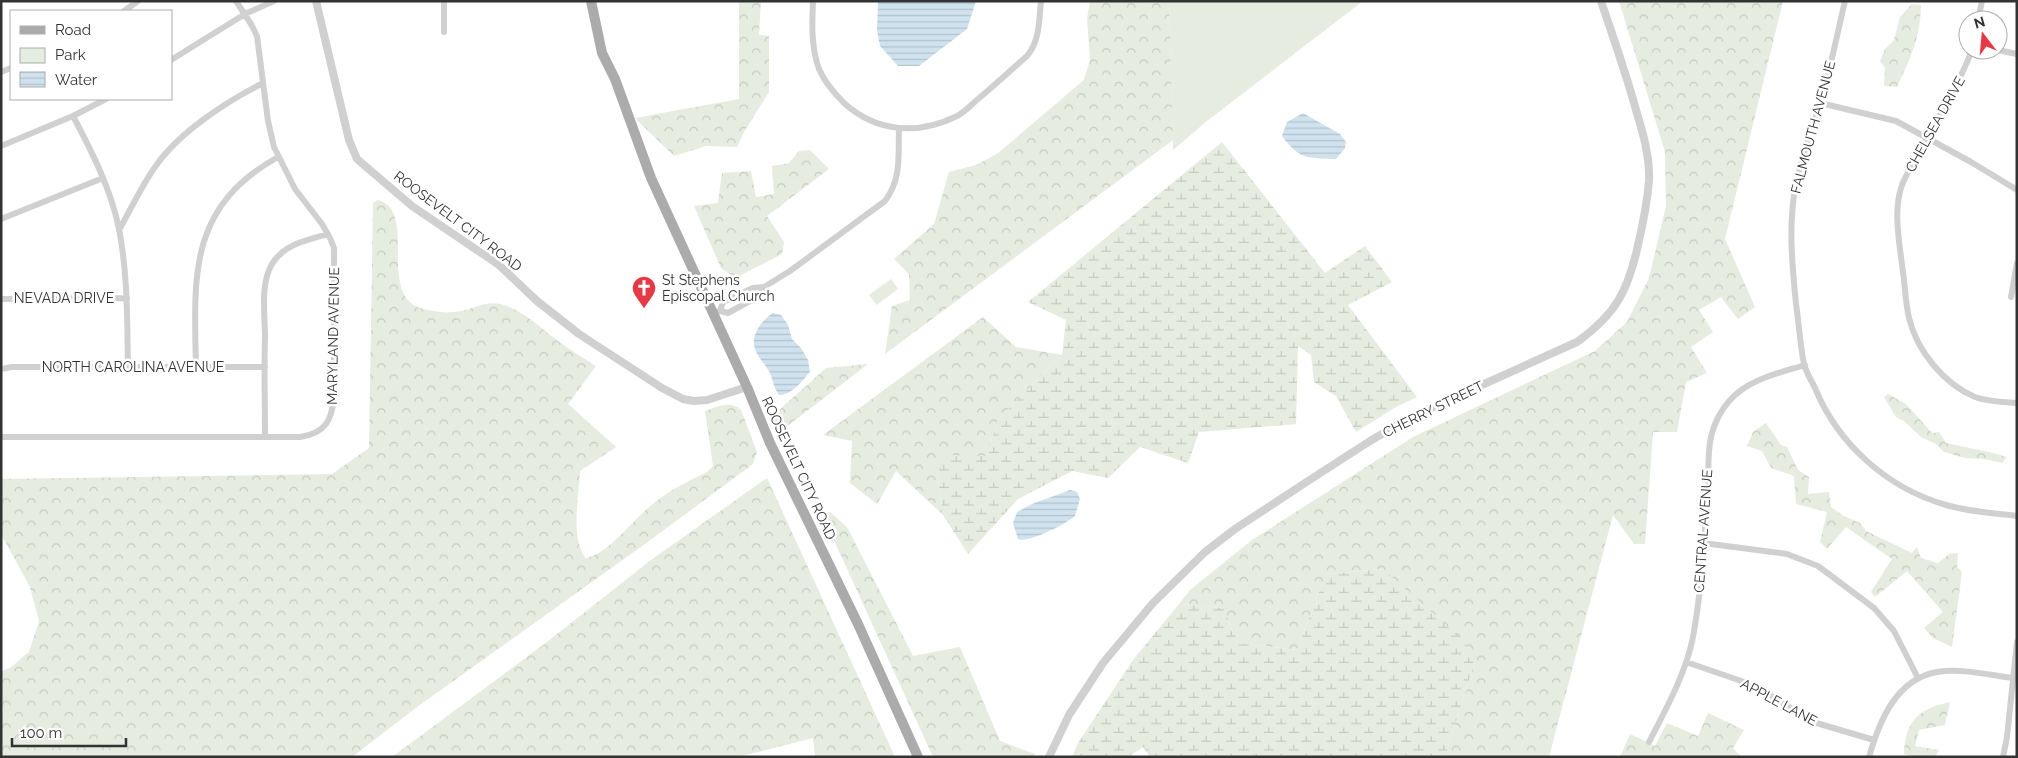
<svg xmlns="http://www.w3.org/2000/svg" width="2018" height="758" font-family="Raleway,sans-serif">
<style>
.green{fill:#e6ecdf}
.forest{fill:url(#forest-crowns)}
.wetland{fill:url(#wetland-marsh)}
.water{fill:url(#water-rules)}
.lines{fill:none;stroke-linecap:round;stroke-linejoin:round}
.minor{stroke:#d0d0d0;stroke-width:6}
.tertiary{stroke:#d0d0d0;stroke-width:8}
.primary{stroke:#ababab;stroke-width:10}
.labels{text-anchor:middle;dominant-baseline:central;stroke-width:5;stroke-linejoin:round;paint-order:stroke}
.street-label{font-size:14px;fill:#333;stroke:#fff}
.poi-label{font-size:14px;fill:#333;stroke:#fff;text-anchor:start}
</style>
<defs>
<pattern id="forest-crowns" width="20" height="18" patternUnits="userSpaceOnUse" patternTransform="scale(1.25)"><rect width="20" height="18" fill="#e6ecdf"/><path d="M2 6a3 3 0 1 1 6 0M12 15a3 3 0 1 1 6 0" fill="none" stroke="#c6cbc0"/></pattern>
<pattern id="wetland-marsh" width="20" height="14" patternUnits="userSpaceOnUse" patternTransform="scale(1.25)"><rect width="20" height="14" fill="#e6ecdf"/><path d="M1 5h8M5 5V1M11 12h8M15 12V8" fill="none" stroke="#c6cbc0"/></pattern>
<pattern id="water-rules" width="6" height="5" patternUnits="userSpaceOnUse" patternTransform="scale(1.25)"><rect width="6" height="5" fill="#cfe2ee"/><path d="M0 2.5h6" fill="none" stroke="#b2c2cd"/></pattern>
</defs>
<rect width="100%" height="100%" fill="#fff"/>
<path class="green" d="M1169,1H1363L1207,121L1173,150Z
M891,279L898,289L877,305L869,295Z"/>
<path class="forest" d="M739,1H761L759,35L769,36V92L744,132L737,147L706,146L674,156L635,118L739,99Z
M1090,1H1169L1173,140L885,354L892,306L910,300L909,274L894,259L934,224L949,172L976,165L997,154L1084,80L1090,60L1087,19Z
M1619,1H1783L1725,239L1755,307L1738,319L1721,297L1699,310L1713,332L1691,347L1707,373L1686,382L1677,432H1653L1645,544H1634L1613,515L1549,757H1445L1474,664L1383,569L1326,574L1297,650L1237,643L1224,608L1179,604L1190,590L1252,540L1413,437L1595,351L1627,322L1649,278L1666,206L1665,152Z
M1912,4L1921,5C1920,40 1911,56 1897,87L1884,86L1885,68L1880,61L1885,49L1894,40L1900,17Z
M810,150L829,169L767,216L784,242L782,254L735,278L721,268L694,206L718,203L722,173L751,171L756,197L774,194L772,166L789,163L799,151Z
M378,200C415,210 383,279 411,303C416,307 422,309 428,310C440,313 451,313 462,311C474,308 487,301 500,304C522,309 537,325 554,338C567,348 582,357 596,366L568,404L616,447L580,471C579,494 570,540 586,558C609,554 635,517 654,503C670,490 689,481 707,472L713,466L705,411C716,407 731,400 741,410L757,452L753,464L649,541L417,707L352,757H1V671L10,668L29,652L39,621L30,587L1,534V479L332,474L369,448L373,203Z
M983,317L1016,347L1062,355L998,419L987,456L937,472L943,515L896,471L877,504L850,483L852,441L823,435Z
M868,364L781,431L769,419L826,368Z
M1888,394L1906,404L1932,433L1939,432L1946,443L1993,453L2007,457L2002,463L1984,459L1965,458L1944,452L1936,444L1921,437L1904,421L1896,417L1884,397Z
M1766,423L1781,445L1787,447L1798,470L1809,477L1808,494L1829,492L1831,507L1844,516L1860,523L1866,531L1912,553L1917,547L1921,558L1938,563L1949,554L1958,553L1957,567L1962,572L1952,647L1933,638L1924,628L1943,612L1907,571L1875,597L1871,592L1892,559L1846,527L1827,549L1820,542L1827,512L1796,504L1794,476L1771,468L1762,451L1747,446L1753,432Z
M767,478L895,757H815L813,738L738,757H392L547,642L651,560Z
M830,512L847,527L913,656L960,647L1000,741L1035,754L1034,757H933L822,514Z
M1950,702L1945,725L1919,730L1915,746L1939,750L1935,757H1912L1904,754C1905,721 1918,709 1950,702Z
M1708,713L1744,730L1733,748L1741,757H1620L1630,734L1655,746L1667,723L1698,736Z"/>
<path class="wetland" d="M1222,142L1325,273L1365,246L1392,282L1348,305L1417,397L1396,407L1356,432L1336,396L1314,382L1311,355L1298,346L1296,424L1199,432L1188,463L1140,447L1108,478L1072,471L1018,499L968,554L943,515L937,472L948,455L987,456L998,419L1062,355L1066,320L1028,302Z
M1383,569L1462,639L1474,664L1445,757H1150L1143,747L1128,757H1072L1078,743L1133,660L1179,604L1224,608L1237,643L1297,650L1326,574Z"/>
<path class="water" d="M878,1H976L967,29L919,66H898L880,46L877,30Z
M1303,113L1340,134L1346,142L1345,148L1336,159C1307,158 1300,160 1282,136L1287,122Z
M773,313L781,315L788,325L792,339L801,348L808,360L810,372C802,381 792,395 779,395C774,388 773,381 770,373C766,365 758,358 755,349C750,335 762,320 773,313Z
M1070,490L1077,492L1080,499L1075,516C1066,524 1027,544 1018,539L1013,523L1017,512L1032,504Z"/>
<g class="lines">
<path class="minor" d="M444,1V32
M813,1C812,24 811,47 819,69C825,83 834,93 844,103C877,133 919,135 957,116C965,112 972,104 978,99C995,85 1011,70 1027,56C1040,41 1039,20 1041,1
M1845,1C1837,35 1830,71 1820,104C1811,130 1802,156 1796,184C1788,223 1792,264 1796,304C1799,324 1800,345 1804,364C1806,372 1811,380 1815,388C1838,444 1887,488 1946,505C1969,512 1993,513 2017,516
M124,11L138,1
M1978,20L1982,1
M1972,50C1960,81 1943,110 1927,138C1919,154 1909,168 1902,185C1893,210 1899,239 1902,265C1905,282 1905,301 1909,318C1917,351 1944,384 1975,397C1988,402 2003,402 2017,403
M1998,50L2017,54
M171,60L245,14L274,1
M1,72L11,68
M1820,103L1896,121L1971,162L2017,190
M73,116C92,152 111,189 119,229C128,275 127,321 128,367
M1,146L73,116L106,99
M1,219L103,178
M119,230C131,209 141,187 155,167C179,132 226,102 263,83
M2011,297L2017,263
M1,299L127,298
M720,311L723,302L753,288L764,287
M713,314L720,311L728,313L759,296L764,287L790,271L885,201C902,178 898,156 899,129
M196,367C194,276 188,207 278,157
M1,369L12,367H265
M1,437H300C326,433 332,420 334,396V248L330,238L322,224L295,189L274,147L268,121L257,36L251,24L236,1
M265,437C265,404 264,370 265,337C265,314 260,284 272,264C284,244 307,240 328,234
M1703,543L1787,554L1818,566L1874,608L1894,631L1918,678
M1686,662L1756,686L1813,722L1874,740
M1649,742C1666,709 1686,673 1693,637C1702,588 1704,539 1708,490C1709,472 1707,454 1711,437C1714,424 1721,410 1730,400C1749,379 1779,373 1805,365
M1869,757C1879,722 1896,679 1937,672C1961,668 1989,675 2013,678
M2003,757L2007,737L2017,642"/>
<path class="tertiary" d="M316,1L349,140L357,159L412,206L499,265L537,301L579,334L662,388L683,399L694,401L707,400L747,387
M1049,757L1069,715L1103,663L1153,603L1205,552L1235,529L1308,481L1370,441L1411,417L1577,342C1616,314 1628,291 1638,245C1643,224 1647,203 1649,181C1650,157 1643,133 1636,110C1626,73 1613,37 1601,1"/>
<path class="primary" d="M591,1L602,53L615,79L651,178L747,387L770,443L858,624L918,757"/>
</g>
<defs>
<symbol id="church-pin" viewBox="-11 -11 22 30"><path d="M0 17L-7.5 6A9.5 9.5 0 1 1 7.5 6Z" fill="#e63946" stroke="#fff"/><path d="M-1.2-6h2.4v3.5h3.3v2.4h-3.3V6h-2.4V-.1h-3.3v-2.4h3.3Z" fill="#fff"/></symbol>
</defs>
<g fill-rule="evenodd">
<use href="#church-pin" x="630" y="274" width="28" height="38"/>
</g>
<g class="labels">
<g class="street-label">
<text transform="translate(1935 124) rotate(-61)">CHELSEA DRIVE</text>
<text transform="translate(1813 127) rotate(-75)">FALMOUTH AVENUE</text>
<text transform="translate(458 221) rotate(37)">ROOSEVELT CITY ROAD</text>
<text x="64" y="298">NEVADA DRIVE</text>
<text transform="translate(333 336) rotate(-89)">MARYLAND AVENUE</text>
<text x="133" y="367">NORTH CAROLINA AVENUE</text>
<text transform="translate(1433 409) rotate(-26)">CHERRY STREET</text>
<text transform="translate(799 468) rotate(65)">ROOSEVELT CITY ROAD</text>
<text transform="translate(1703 531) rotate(-86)">CENTRAL AVENUE</text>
<text transform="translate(1779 702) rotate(28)">APPLE LANE</text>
</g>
<g class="poi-label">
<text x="662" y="280">St Stephens<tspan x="662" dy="16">Episcopal Church</tspan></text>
</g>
</g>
<rect width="2018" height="758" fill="none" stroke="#333333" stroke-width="5"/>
<rect x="10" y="10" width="162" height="90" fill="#ffffff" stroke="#adadad"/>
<rect x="20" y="26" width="25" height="8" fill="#ababab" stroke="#adadad"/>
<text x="55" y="35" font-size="15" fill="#333333">Road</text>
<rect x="20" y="48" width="25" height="15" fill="#e6ecdf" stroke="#adadad"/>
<text x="55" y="60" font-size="15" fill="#333333">Park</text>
<rect x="20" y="72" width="25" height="15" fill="url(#water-rules)" stroke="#adadad"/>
<text x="55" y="85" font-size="15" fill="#333333">Water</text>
<g transform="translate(1983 35) rotate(344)"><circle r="24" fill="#ffffff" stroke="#adadad"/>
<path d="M0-4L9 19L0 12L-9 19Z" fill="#e63946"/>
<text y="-8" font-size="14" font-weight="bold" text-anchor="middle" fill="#333333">N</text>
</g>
<path d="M12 738v8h114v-8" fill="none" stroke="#333333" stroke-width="2.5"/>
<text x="20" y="738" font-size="15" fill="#333333" stroke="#ffffff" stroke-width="4" paint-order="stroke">100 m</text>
</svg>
